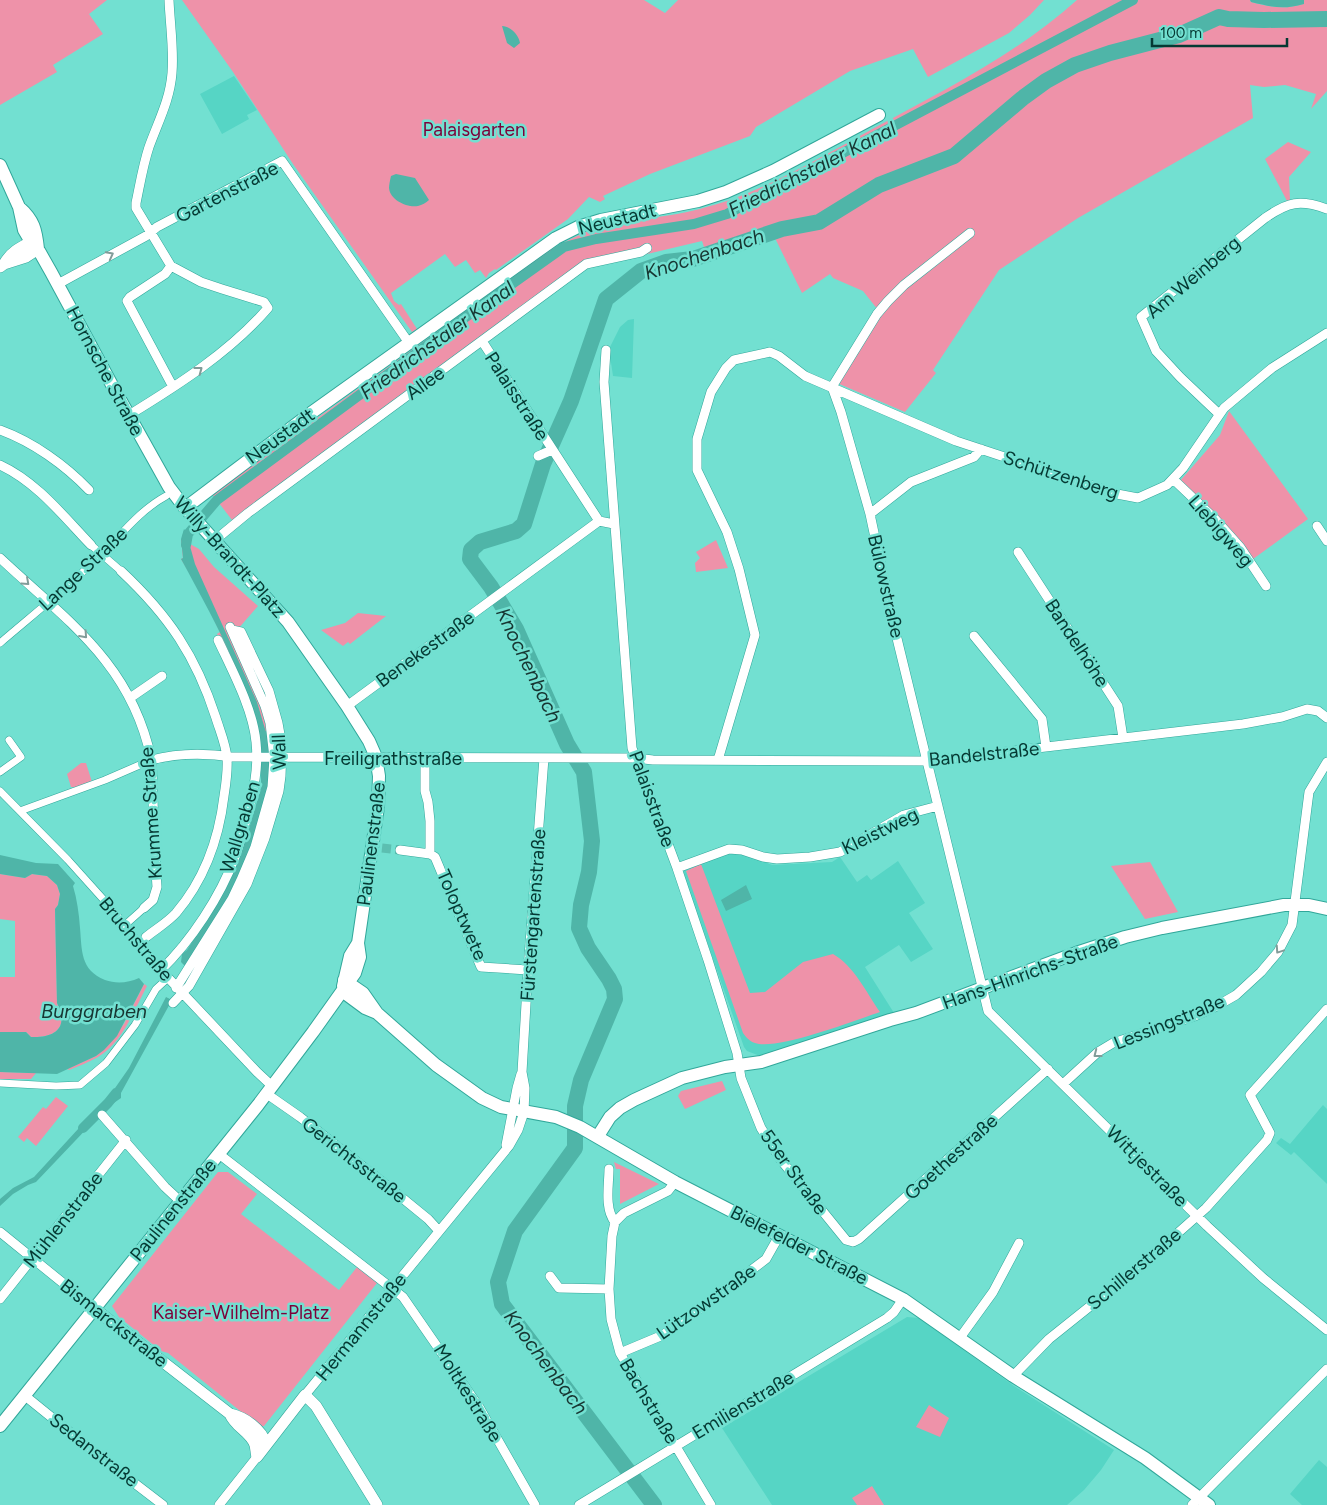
<svg xmlns="http://www.w3.org/2000/svg" width="1327" height="1505" font-family="Figtree,sans-serif">
<style>
.built{fill:#56d5c5}
.green{fill:#ee92a9}
.water{fill:#4fb5a8}
.lines{fill:none;stroke-linecap:round;stroke-linejoin:round}
.stream{stroke:#4fb5a8;stroke-width:2.5}
.canal{stroke:#4fb5a8;stroke-width:10}
.river{stroke:#4fb5a8;stroke-width:16}
.minor-tunnel{stroke:#5cbfb1;stroke-width:9;stroke-dasharray:9 4.5;stroke-linecap:butt}
.pedestrian-casing{stroke:#31a79a;stroke-width:8}
.minor-casing{stroke:#31a79a;stroke-width:10}
.tertiary-casing{stroke:#31a79a;stroke-width:12}
.secondary-casing{stroke:#31a79a;stroke-width:14}
.pedestrian{stroke:#fff;stroke-width:7}
.minor{stroke:#fff;stroke-width:9}
.tertiary{stroke:#fff;stroke-width:11}
.secondary{stroke:#fff;stroke-width:12}
.oneway{stroke:#829c99}
.labels{text-anchor:middle;dominant-baseline:central;stroke-width:5;stroke-linejoin:round;paint-order:stroke}
.park-label{font-size:19px;fill:#7d0039;stroke:#72e0d1}
.street-label{font-size:19px;fill:#053933;stroke:#72e0d1}
.water-label{font-size:20px;font-style:italic;fill:#173632;stroke:#72e0d1}
</style>
<rect width="100%" height="100%" fill="#72e0d1"/>
<path class="built" d="M234,76L257,110L247,115L249,119L222,134L200,94Z
M634,319L632,378L613,376L609,349L620,327L628,320Z
M733,852L743,853L772,865L832,862L840,857L857,882L867,875L871,880L898,861L925,903L909,913L933,949L911,962L899,945L865,967L894,1013L760,1056L747,1051L744,1047L682,871Z
M1323,1105L1327,1109V1184L1294,1152L1291,1155L1276,1143L1281,1138L1290,1144Z
M907,1317L919,1318L1014,1386L1114,1450L1101,1470L1084,1490L1067,1505H772L722,1428Z
M1319,1460L1327,1467V1505H1302L1290,1494Z"/>
<path class="green" d="M0,0H107L89,14L103,34L53,65L57,72L0,105Z
M182,0H644L665,13L678,0H1044L1030,15L1009,33L928,77L913,49L850,71L756,127L750,136L650,174L603,196L605,199L600,202L589,197L568,219L496,270L495,269L489,273L486,278L480,270L475,273L466,260L455,267L445,254L391,293L394,301L399,305L401,304L417,329L412,332L293,164L233,72Z
M1077,0H1250L1251,2C1272,7 1283,10 1303,4L1304,0H1327V91L1311,109L1316,94L1285,85L1264,87L1250,85L1253,118L1078,218L999,270L933,370L936,373L905,412L837,383L878,310L863,291L833,278L830,274L802,293L774,236L764,242L708,259L702,241L643,255L587,265L232,520L212,494L552,249C569,240 585,231 604,225C625,219 649,219 671,215C691,212 711,206 730,200C778,183 830,152 876,127C945,90 1018,53 1077,0Z
M1288,142L1311,152L1289,177L1290,200L1287,201L1265,159Z
M1229,411L1308,519L1253,559L1239,539L1180,481L1220,435Z
M181,539L199,549L214,567L258,606L238,629L266,693L279,749L259,748L229,659L217,634L220,632L198,587L181,559L183,558Z
M716,540L728,568L696,572L695,563L700,558L696,552Z
M358,613L386,616L350,644L348,642L343,646L321,630L345,623Z
M81,763H86L92,782L80,787H71L67,774Z
M1150,862L1178,912L1145,919L1111,866Z
M701,864L750,993L765,992L803,962L833,954C854,966 866,992 880,1012C856,1020 776,1051 755,1043C749,1041 746,1037 743,1033L686,871Z
M0,874L25,878L32,874L47,876L57,885L60,894L58,905L55,909L57,1003C69,1027 56,1038 31,1037L26,1032H0V977H15V921L0,919Z
M144,984L147,986C134,1010 123,1042 98,1057C89,1062 79,1066 69,1070L67,1069L96,1056L124,1024Z
M0,1072L36,1073L31,1079H0Z
M722,1081L726,1090L685,1109L678,1096L681,1091Z
M56,1097L68,1106L36,1146L27,1138L24,1142L18,1137L43,1107L46,1109Z
M614,1162L659,1184L620,1204V1169H616Z
M218,1172H228L257,1194L241,1214L339,1290L357,1267L377,1283L264,1426L260,1427L168,1353L161,1351L119,1317L112,1306Z
M929,1405L949,1418L940,1437L916,1427Z
M872,1486L884,1505H857L852,1498Z"/>
<path class="water" d="M1250,0H1304V4C1283,10 1272,7 1251,2Z
M502,26C510,26 519,35 520,43L514,48L507,43Z
M396,174L415,178L429,200C426,203 422,205 418,206C407,208 390,200 389,188C389,185 390,180 391,176Z
M184,529L191,538L190,546L195,564L257,702L271,749L261,748C259,718 247,692 235,665C219,628 200,594 181,559L183,558L181,539Z
M261,766H271L270,776C261,818 248,859 228,898C215,922 200,944 186,967L181,962L182,954L187,950L216,905L234,871L246,839L261,788Z
M0,855L36,863L58,864L75,883L73,886C77,899 79,914 80,928C82,950 80,970 105,980C116,984 128,983 139,978L144,984L117,1036L104,1050L96,1056L57,1074L0,1072V1032H26L31,1037C56,1038 69,1027 57,1003L55,909L58,905L60,894L57,885L47,876L32,874L25,878L0,874Z
M746,885L752,899L726,911L721,900Z
M166,997L172,1000L121,1093V1098L111,1105L106,1101L129,1068Z
M90,1116L94,1121L36,1182L28,1185L13,1194L0,1206V1199L13,1188L34,1177Z"/>
<g class="lines">
<path class="stream" d="M766,195L768,199"/>
<path class="canal" d="M186,545L188,534L217,500L449,329L564,247L596,239L694,224L727,214L1133,0
M264,736L266,749V779
M83,1128L108,1103L116,1093"/>
<path class="river" d="M654,1505L502,1304L498,1282L515,1231L575,1148V1106L581,1080L615,999L614,989L609,979L588,948L579,928L581,905L589,872L592,841L584,772L567,744L516,629L491,587L470,559L471,550L480,542L516,531L524,524L543,464L571,401L606,299L641,271L666,262L693,259L782,229L819,222L879,185L954,156L1024,97L1046,81L1075,65L1110,53L1179,35L1219,17L1228,19L1264,20L1327,19"/>
<path class="minor-tunnel" d="M382,848L400,850"/>
<defs>
<path id="pedestrian" d="M91,545L121,571
M0,643C34,614 69,586 101,555C121,535 140,510 166,496
M0,772L21,757L9,740
M0,791L68,860L112,909L157,966
M20,811L105,780L151,760
M125,925L144,908
M0,1083L56,1086L80,1085L106,1063L135,1025L156,989L168,978"/>
<path id="minor" d="M171,266L165,274L130,297L127,301L173,387
M58,284L146,236L157,227L282,161L409,343
M482,341L599,521L614,524
M606,350L604,382L632,748L677,868L708,960L737,1053L741,1078L761,1128L781,1160L846,1240L853,1242L859,1239L1048,1069
M832,387L841,412L870,514L893,622L988,1011L1207,1226L1263,1278L1327,1330
M832,387L877,314L888,301L904,285L970,233
M1219,414L1180,377L1156,351L1141,317L1265,218C1288,202 1300,199 1327,209
M129,415C178,385 230,352 268,308L264,302L222,289L201,282L171,266L136,208V203C140,184 143,165 149,147C158,122 170,100 172,73C174,49 170,24 169,0
M0,430C33,442 65,465 89,490
M538,456L552,450
M0,465C37,482 64,517 91,545
M1173,479L1215,519L1240,547L1266,586
M870,514L911,482L974,457L981,449
M1317,526L1327,541
M214,541L248,513L586,264L641,252L647,248
M1018,552L1118,706L1123,738
M0,558C66,620 131,663 151,758C153,771 152,786 153,800C154,829 155,858 157,887L153,900L144,908
M121,571C169,616 196,656 216,718C220,731 226,745 227,758C228,771 226,783 224,796C219,838 204,880 176,913C168,922 156,929 146,937
M974,636L1042,719L1046,747
M130,698L162,676
M347,706L599,521
M425,758V791L428,802L430,821V854
M151,760C177,753 207,753 233,757L635,758L653,760L927,761L1243,724L1282,717L1307,709L1318,711L1327,718
M718,760L755,635L739,569L727,532L697,470V439L711,392L726,368L734,360L770,352L779,356L805,376L956,441L1117,494L1138,498L1167,485L1183,468L1224,408L1272,368L1327,333
M400,850L430,854L435,857L481,967L528,970
M677,868L729,849L742,850L763,857L777,859L810,857L840,852L904,815L938,806
M157,966L257,1072L272,1086
M161,970C191,941 220,897 235,857C240,844 243,830 247,817C253,792 259,769 256,742C253,709 232,670 218,640
M176,988L232,899L241,880L255,847L272,787L274,758L270,723L265,706L230,627
M173,1003L189,986L247,884L265,838L279,791L281,776L282,746L278,723L269,691L241,632L232,630
M1063,1084L1098,1052L1113,1043L1195,1016L1215,1007L1236,995L1261,972L1278,952L1292,925L1309,792L1327,762
M267,1094L300,1117L390,1188L428,1219L439,1231
M102,1115L165,1187L180,1201
M506,1145L517,1088L521,1074
M219,1154L403,1297L479,1407L535,1505
M609,1169C609,1184 604,1209 615,1222
M675,1182L668,1191L624,1213L615,1222L612,1236L609,1289L611,1319L620,1353L711,1505
M0,1232L95,1309
M550,1276L559,1288L609,1289
M0,1299L126,1140
M959,1339L993,1292L1019,1243
M620,1353L663,1335L713,1299L766,1259L779,1236
M1013,1376L1049,1339L1144,1263L1206,1208L1267,1140L1270,1133L1250,1095L1327,1009
M24,1395L103,1459L163,1505
M305,1395L509,1146L518,1130L524,1112L525,1088L522,1072L528,970L544,758
M219,1505L257,1457
M579,1505L887,1318L894,1312L903,1299
M1192,1505L1327,1369"/>
<path id="tertiary" d="M4,264C11,252 19,248 31,242
M0,267L4,264L26,257L38,249
M95,1309L230,1414C244,1417 262,1429 266,1444
M230,1414C235,1427 251,1432 255,1445C256,1449 256,1453 257,1457
M257,1457L305,1395L316,1406L377,1505"/>
<path id="secondary" d="M0,165L19,207L24,230L31,242L38,249L51,272L112,385L169,487L185,508L288,622L347,706L369,741L376,757L379,776L378,807L358,943L360,957L355,973L313,1032L258,1105L0,1426
M19,207C34,220 36,230 38,249
M185,508L311,413L556,238L578,227L601,220L698,201L726,192L773,171L879,115
M344,980L363,993L377,1013L436,1065L482,1098L501,1107L556,1117L580,1127L675,1182L903,1299L1013,1376L1145,1458L1209,1505
M343,986L350,956L358,943
M342,991L365,1008L377,1013
M598,1136L610,1117L620,1108L634,1100L682,1078L725,1067L761,1062L890,1020L916,1013L1076,953L1125,937L1162,928L1284,905H1309L1327,909"/>
</defs>
<use href="#pedestrian" class="pedestrian-casing"/>
<use href="#minor" class="minor-casing"/>
<use href="#tertiary" class="tertiary-casing"/>
<use href="#secondary" class="secondary-casing"/>
<use href="#pedestrian" class="pedestrian"/>
<use href="#minor" class="minor"/>
<use href="#tertiary" class="tertiary"/>
<use href="#secondary" class="secondary"/>
</g>
<defs><path id="oneway-chevron" d="M-2-3.5L2.5 0L-2 3.5" fill="none" stroke-width="1.6" stroke-linecap="round" stroke-linejoin="round" transform="scale(1.25)"/></defs>
<g class="oneway">
<use href="#oneway-chevron" transform="translate(110 255) rotate(-28)"/>
<use href="#oneway-chevron" transform="translate(199 370) rotate(-37)"/>
<use href="#oneway-chevron" transform="translate(26 582) rotate(42)"/>
<use href="#oneway-chevron" transform="translate(84 635) rotate(48)"/>
<use href="#oneway-chevron" transform="translate(1279 950) rotate(124)"/>
<use href="#oneway-chevron" transform="translate(1097 1054) rotate(142)"/>
</g>
<g class="labels">
<g class="park-label">
<text x="474" y="129">Palaisgarten</text>
<text x="241" y="1312">Kaiser-Wilhelm-Platz</text>
</g>
<g class="street-label">
<text transform="translate(227 192) rotate(-27)">Gartenstraße</text>
<text transform="translate(617 219) rotate(-14)">Neustadt</text>
<text transform="translate(1193 277) rotate(-40)">Am Weinberg</text>
<text transform="translate(105 371) rotate(62)">Hornsche Straße</text>
<text transform="translate(425 383) rotate(-36)">Allee</text>
<text transform="translate(517 396) rotate(57)">Palaisstraße</text>
<text transform="translate(280 436) rotate(-36)">Neustadt</text>
<text transform="translate(1061 475) rotate(18)">Schützenberg</text>
<text transform="translate(1221 531) rotate(49)">Liebigweg</text>
<text transform="translate(230 557) rotate(48)">Willy-Brandt-Platz</text>
<text transform="translate(83 569) rotate(-43)">Lange Straße</text>
<text transform="translate(886 586) rotate(77)">Bülowstraße</text>
<text transform="translate(1077 643) rotate(57)">Bandelhöhe</text>
<text transform="translate(425 649) rotate(-36)">Benekestraße</text>
<text transform="translate(279 752) rotate(-92)">Wall</text>
<text transform="translate(984 754) rotate(-6)">Bandelstraße</text>
<text x="393" y="758">Freiligrathstraße</text>
<text transform="translate(652 799) rotate(70)">Palaisstraße</text>
<text transform="translate(151 813) rotate(-94)">Krumme Straße</text>
<text transform="translate(240 827) rotate(-73)">Wallgraben</text>
<text transform="translate(880 831) rotate(-26)">Kleistweg</text>
<text transform="translate(371 844) rotate(-83)">Paulinenstraße</text>
<text transform="translate(462 915) rotate(66)">Toloptwete</text>
<text transform="translate(533 915) rotate(-86)">Fürstengartenstraße</text>
<text transform="translate(136 939) rotate(50)">Bruchstraße</text>
<text transform="translate(1030 972) rotate(-20)">Hans-Hinrichs-Straße</text>
<text transform="translate(1169 1022) rotate(-22)">Lessingstraße</text>
<text transform="translate(951 1157) rotate(-42)">Goethestraße</text>
<text transform="translate(354 1160) rotate(38)">Gerichtsstraße</text>
<text transform="translate(1147 1166) rotate(45)">Wittjestraße</text>
<text transform="translate(794 1172) rotate(54)">55er Straße</text>
<text transform="translate(173 1210) rotate(-51)">Paulinenstraße</text>
<text transform="translate(63 1220) rotate(-52)">Mühlenstraße</text>
<text transform="translate(799 1245) rotate(27)">Bielefelder Straße</text>
<text transform="translate(1134 1269) rotate(-40)">Schillerstraße</text>
<text transform="translate(706 1302) rotate(-35)">Lützowstraße</text>
<text transform="translate(114 1323) rotate(38)">Bismarckstraße</text>
<text transform="translate(361 1327) rotate(-51)">Hermannstraße</text>
<text transform="translate(468 1393) rotate(58)">Moltkestraße</text>
<text transform="translate(649 1401) rotate(59)">Bachstraße</text>
<text transform="translate(743 1405) rotate(-31)">Emilienstraße</text>
<text transform="translate(94 1450) rotate(38)">Sedanstraße</text>
</g>
<g class="water-label">
<text transform="translate(812 169) rotate(-27)">Friedrichstaler Kanal</text>
<text transform="translate(704 254) rotate(-18)">Knochenbach</text>
<text transform="translate(437 340) rotate(-36)">Friedrichstaler Kanal</text>
<text transform="translate(529 665) rotate(64)">Knochenbach</text>
<text x="94" y="1011">Burggraben</text>
<text transform="translate(546 1362) rotate(53)">Knochenbach</text>
</g>
</g>
<path d="M1152 38v8h135v-8" fill="none" stroke="#053933" stroke-width="2.5"/>
<text x="1160" y="38" font-size="15" fill="#053933" stroke="#72e0d1" stroke-width="4" paint-order="stroke">100 m</text>
</svg>
